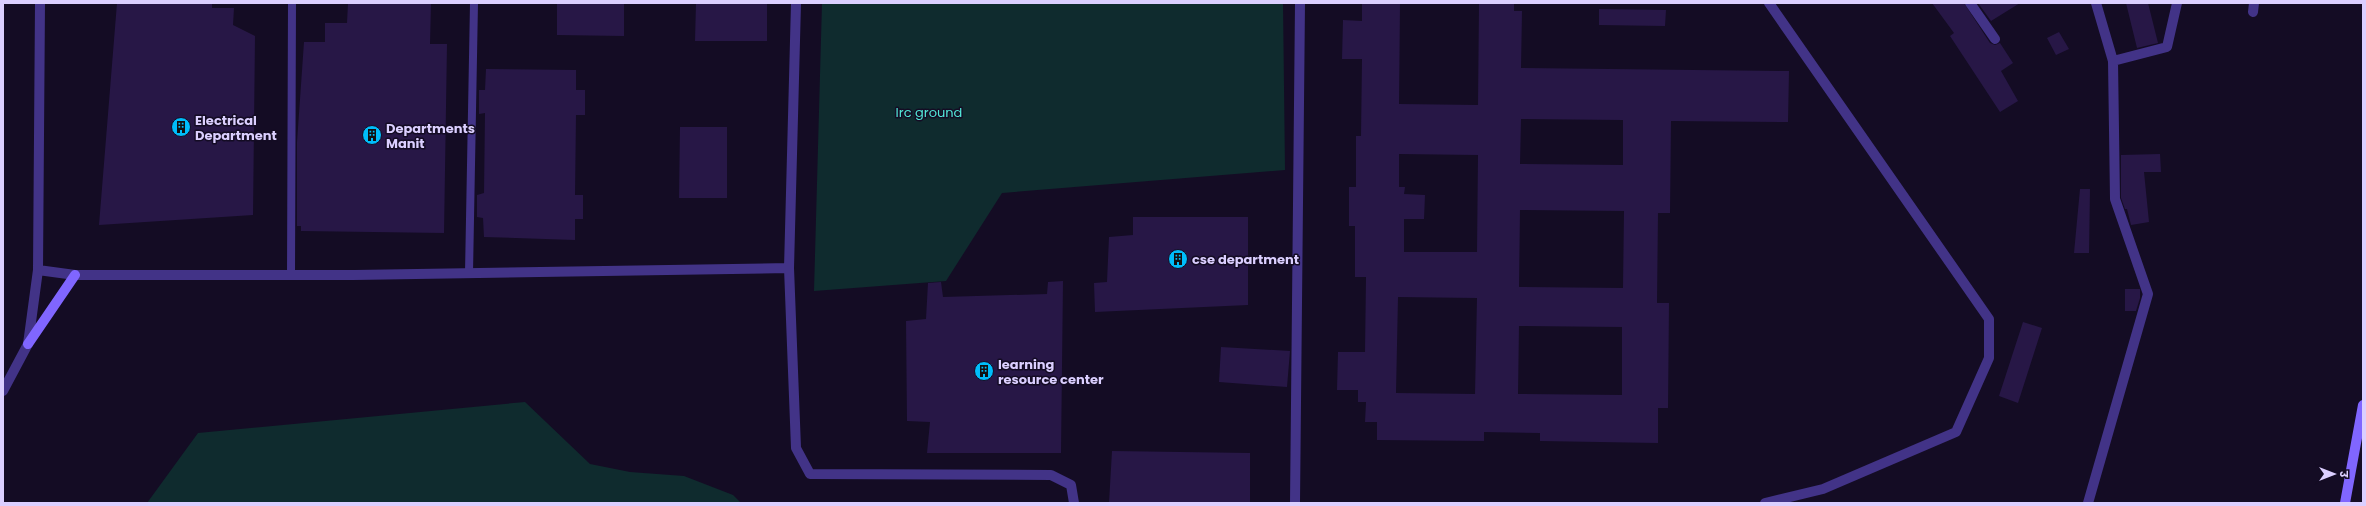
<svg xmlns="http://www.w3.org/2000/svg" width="2366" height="506" font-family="Poppins,'Noto Sans Devanagari',sans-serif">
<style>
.green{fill:#0f2b2e}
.building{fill:#271746;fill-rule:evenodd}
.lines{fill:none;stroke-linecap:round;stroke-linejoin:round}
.lane{stroke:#423387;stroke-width:8}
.street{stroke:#423387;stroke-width:10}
.secondary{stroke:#8066ff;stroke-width:10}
.labels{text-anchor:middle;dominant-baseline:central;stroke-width:3;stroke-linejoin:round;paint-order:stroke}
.park-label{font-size:13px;fill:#52e8d8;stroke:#140c24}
.poi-label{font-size:13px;font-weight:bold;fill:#dbcfff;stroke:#140c24;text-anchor:start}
</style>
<rect width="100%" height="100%" fill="#140c24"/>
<path class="green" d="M822,3H1283L1285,170L1002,193L946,281L814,291Z
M525,402L590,464L630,472L684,476L733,495L741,503H147L198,433Z"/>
<path class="building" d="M117,3H212V8H234L233,25L255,36L253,215L99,225Z
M348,3H431L430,44H447L444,233L301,231V226H297V142L304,42H325V23H347Z
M557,3H624V36L557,35Z
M696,3H767V41H695Z
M1362,3H1400L1399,104L1478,105L1479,3H1514V11H1522L1521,68L1789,71L1788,122L1671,121L1670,213H1658L1657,303H1669L1668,408H1658V443L1540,441V433L1484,432V441L1377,440V422H1365L1366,402H1358V390H1337L1338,352H1365L1366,277H1355V226H1349V187H1356V136H1361L1362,59H1342L1343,20L1362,21ZM1521,119L1623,120V165L1520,164ZM1399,154L1478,155L1477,252H1404V219H1424L1425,195L1404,194L1405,187H1399ZM1520,210L1624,211L1623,288L1519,287ZM1398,297L1477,298L1475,394L1396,393ZM1519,326L1622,327V395L1518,394Z
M1932,3H1964L1990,43L1995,45L2000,43L2013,63L2001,71L2018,101L2000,112L1950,36L1954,33Z
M1978,3H2020L1991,21Z
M2126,3H2148L2158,43L2137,48Z
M1599,9L1666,10L1665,26L1599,25Z
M2059,32L2069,49L2056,55L2047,38Z
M486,69L576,70V90H585V115H576L575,195H583V219H575V240L484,237L483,218L477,217V195L484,193L485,113L479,114V90H485Z
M680,127H727V198H679Z
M2160,154L2161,172H2144L2149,222L2131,225L2127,209H2125L2121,198V155Z
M2080,189H2090L2089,253H2074Z
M1133,217H1248V305L1095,312L1094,283L1107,282L1109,237L1133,235Z
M1063,281L1061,453H927L930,422L907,421L906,321L926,319L928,283L941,282L943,297L1047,294L1048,282Z
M2125,289H2140V298L2136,311H2125Z
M2023,322L2042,328L2018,403L1999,396Z
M1221,347L1290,351L1287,387L1219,382Z
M1112,451L1250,453V503H1109Z"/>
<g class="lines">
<path class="lane" d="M469,273L474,3
M291,275L292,3"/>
<path class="street" d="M796,3L789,268L796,448L810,474L1051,475L1071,485L1074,503
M1970,3L1995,39
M2253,12L2254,3
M2113,61L2167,47L2177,3
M38,270L75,275H354L789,268
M3,391L28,344L38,270L40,3
M1295,503L1300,3
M1765,503L1823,489L1956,432L1989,358V319L1769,3
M2088,503L2148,294L2115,199L2113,61L2096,3"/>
<path class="secondary" d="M28,344L75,275
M2345,503L2363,405"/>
</g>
<defs>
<symbol id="building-disc" viewBox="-11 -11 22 22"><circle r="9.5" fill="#00bdfa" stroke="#140c24"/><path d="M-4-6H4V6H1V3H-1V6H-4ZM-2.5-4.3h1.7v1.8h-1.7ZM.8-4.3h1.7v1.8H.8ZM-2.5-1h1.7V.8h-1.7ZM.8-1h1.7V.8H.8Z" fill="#111"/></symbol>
</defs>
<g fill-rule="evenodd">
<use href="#building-disc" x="170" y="116" width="22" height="22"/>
<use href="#building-disc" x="361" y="124" width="22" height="22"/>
<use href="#building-disc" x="1167" y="248" width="22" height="22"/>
<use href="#building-disc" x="973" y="360" width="22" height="22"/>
</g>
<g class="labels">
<g class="park-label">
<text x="929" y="112">lrc ground</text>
</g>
<g class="poi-label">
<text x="195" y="120">Electrical<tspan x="195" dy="15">Department</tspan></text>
<text x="386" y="128">Departments<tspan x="386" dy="15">Manit</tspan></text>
<text x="1192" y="259">cse department</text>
<text x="998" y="364">learning<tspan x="998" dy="15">resource center</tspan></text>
</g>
</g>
<rect width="2366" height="506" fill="none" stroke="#dbcfff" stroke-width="8"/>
<g transform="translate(2334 474) rotate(90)" stroke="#140c24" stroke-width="3" paint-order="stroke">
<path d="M0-3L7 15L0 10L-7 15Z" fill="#dbcfff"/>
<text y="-6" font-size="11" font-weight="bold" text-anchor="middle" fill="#dbcfff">उ</text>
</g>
</svg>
